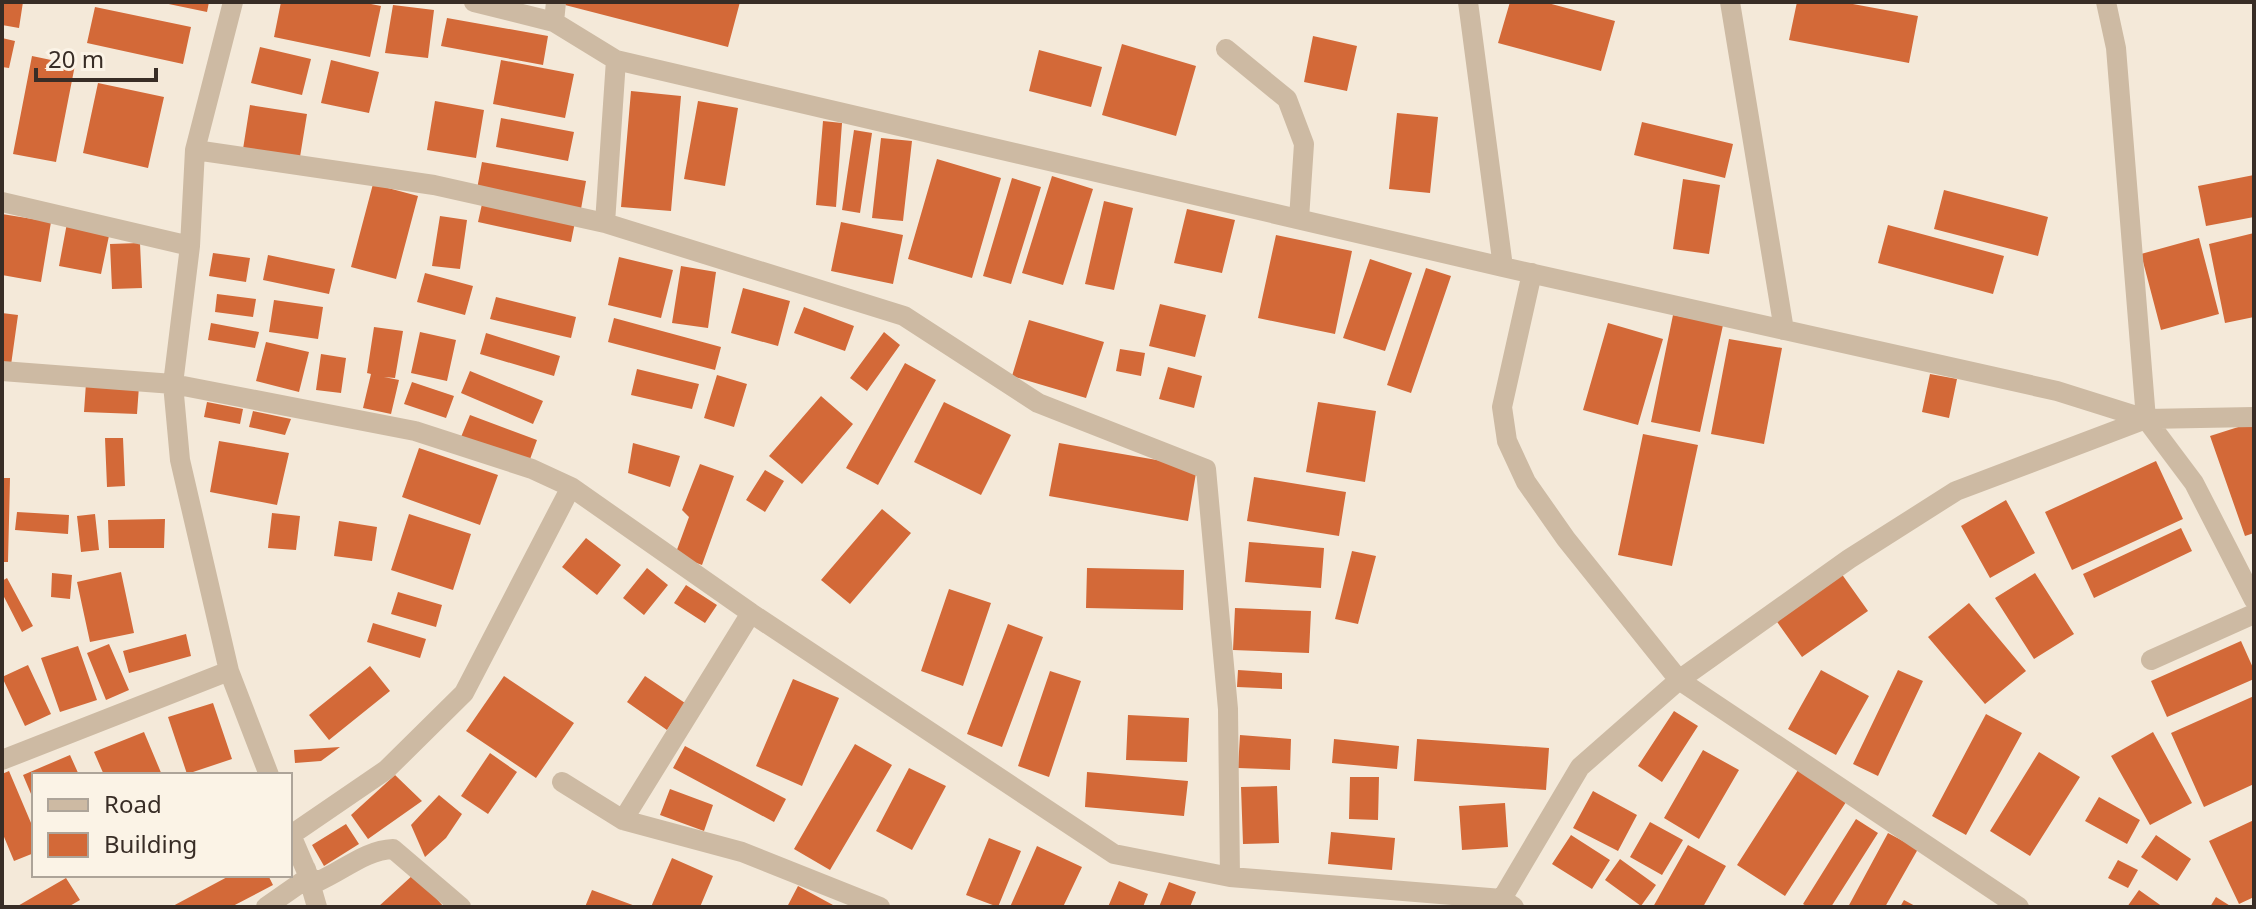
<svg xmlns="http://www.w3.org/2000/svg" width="2256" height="909" font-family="'Noto Sans',sans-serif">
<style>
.building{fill:#d36938}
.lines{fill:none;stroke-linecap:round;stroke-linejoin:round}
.minor{stroke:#cdbaa3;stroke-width:20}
</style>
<rect width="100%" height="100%" fill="#f4e9d9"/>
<path class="building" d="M2,2H23L19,28L2,25Z
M159,2H209L207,12Z
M281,2H361L381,6L370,57L274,37Z
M566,2H740L728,47L565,5Z
M1510,2H1544L1615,21L1601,71L1498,43Z
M1797,2H1842L1918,16L1909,63L1789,40Z
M393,5L434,10L428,58L385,53Z
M95,7L191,27L183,64L87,43Z
M447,18L548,36L543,65L441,46Z
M1313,36L1357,46L1347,91L1304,82Z
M2,38L15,41L9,68L2,67Z
M1122,44L1196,66L1176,136L1102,115Z
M260,47L311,59L302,95L251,83Z
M1039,50L1102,67L1091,107L1029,91Z
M32,56L75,65L56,162L13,154Z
M331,60L379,72L369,113L321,103Z
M501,60L574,74L565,118L493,104Z
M98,83L164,97L148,168L83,153Z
M631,91L681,96L671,211L621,207Z
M435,101L484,110L476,158L427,150Z
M698,101L738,108L725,186L684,179Z
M250,105L307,114L300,157L243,149Z
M1397,113L1438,117L1430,193L1389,189Z
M501,118L574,132L568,161L496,147Z
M823,121L842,123L836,207L816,205Z
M1642,122L1733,144L1725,178L1634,155Z
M854,130L872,133L860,213L842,210Z
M881,138L912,141L903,221L872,218Z
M937,159L1001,178L972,278L908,259Z
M482,162L586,181L581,209L477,189Z
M2254,175V217L2206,226L2198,186Z
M1052,176L1093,189L1063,285L1022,273Z
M1012,178L1041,187L1011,284L983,276Z
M1683,179L1720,185L1709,254L1673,249Z
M373,184L418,196L396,279L351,267Z
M1944,190L2048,217L2038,256L1934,229Z
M1104,201L1133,208L1114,290L1085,284Z
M482,204L575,222L571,242L478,222Z
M1187,209L1235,220L1222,273L1174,263Z
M2,214L51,222L41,282L2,275Z
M440,216L467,220L460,269L432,266Z
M841,222L903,235L893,284L831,271Z
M67,223L110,231L101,274L59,266Z
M1888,225L2004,256L1993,294L1878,263Z
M2254,233V317L2225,323L2209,244Z
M1276,235L1352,251L1335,334L1258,318Z
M2199,238L2219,314L2161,330L2141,254Z
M140,243L142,288L112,289L110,244Z
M213,253L250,258L246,282L209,276Z
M268,255L335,269L329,294L263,280Z
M619,257L673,270L661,318L608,305Z
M1370,259L1412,273L1385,351L1343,338Z
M681,266L716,272L708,328L672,323Z
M1426,268L1451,276L1411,393L1387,385Z
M425,273L473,286L465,315L417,302Z
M743,288L790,301L778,346L731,333Z
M217,294L256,299L253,317L215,312Z
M496,297L576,317L571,338L490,319Z
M274,300L323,307L318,339L269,332Z
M1160,304L1206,315L1195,357L1149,346Z
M804,307L854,326L845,351L794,333Z
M2,313L18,315L11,365L2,364Z
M1673,315L1723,325L1700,432L1651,422Z
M614,318L721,347L715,370L608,342Z
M1029,320L1104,342L1086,398L1012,376Z
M211,323L259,332L255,348L208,340Z
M1608,323L1663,339L1638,425L1583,410Z
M374,327L403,331L395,378L384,377L399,380L391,414L363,408L371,374L367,373Z
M420,332L456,340L447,381L411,373Z
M884,332L900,345L867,391L850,378Z
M486,333L560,356L554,376L480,354Z
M1729,339L1782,348L1764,444L1711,434Z
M266,342L309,352L299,392L256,381Z
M1120,349L1145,353L1141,376L1116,371Z
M321,354L346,358L341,393L316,390Z
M905,363L936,380L878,485L846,468Z
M1168,367L1202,376L1194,408L1159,399Z
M637,369L699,384L692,409L631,395Z
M470,371L543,401L533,424L461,393Z
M1930,374L1957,379L1949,418L1922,412Z
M717,375L747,384L734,427L704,418Z
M412,382L454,396L446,418L404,404Z
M86,383L139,386L137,414L84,412Z
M821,396L853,424L802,484L769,456Z
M207,402L243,409L240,424L204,417Z
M944,402L1011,435L981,495L914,462Z
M1318,402L1376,411L1365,482L1306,472Z
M253,411L291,419L285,435L249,427Z
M470,415L537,440L529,462L461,437Z
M2254,422V533L2245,536L2210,436Z
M1643,434L1698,445L1672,566L1618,555Z
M105,438H123L125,486L107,487Z
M219,441L289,453L277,505L210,492Z
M633,443L680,456L670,487L628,473Z
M1059,443L1197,467L1188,521L1049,496Z
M419,448L498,475L480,525L402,497Z
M2156,461L2183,519L2072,570L2045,512Z
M700,464L734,476L702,565L675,555L689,517L682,510Z
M765,470L784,481L765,512L746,500Z
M1254,477L1346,492L1339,536L1247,521Z
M2,478H10L8,562H2Z
M2006,500L2035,553L1990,578L1961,526Z
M882,509L911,533L850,604L821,580Z
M17,512L69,515L68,534L15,530Z
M272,513L300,516L296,550L268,548Z
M95,514L99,550L81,552L77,516Z
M409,514L471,534L453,590L391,570Z
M165,519L164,548H109L108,520Z
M339,521L377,527L372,561L334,556Z
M2181,528L2192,551L2094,598L2083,574Z
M586,538L621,565L597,595L562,567Z
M1249,542L1324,548L1321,588L1245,582Z
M1352,551L1376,556L1358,624L1335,619Z
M647,568L668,585L644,615L623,598Z
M1087,568L1184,570L1183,610L1086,608Z
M121,572L134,633L90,642L77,582Z
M52,573L72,575L70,599L51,597Z
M1841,573L1868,611L1802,657L1775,619Z
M2035,573L2074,634L2034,659L1995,598Z
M7,578L33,626L22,632L2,593V581Z
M686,585L717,605L705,623L674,603Z
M949,589L991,603L963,686L921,671Z
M398,592L442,605L436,627L391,614Z
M1969,603L2026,671L1985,704L1928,637Z
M1235,608L1311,611L1309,653L1233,650Z
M373,623L426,639L420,658L367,642Z
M1008,624L1043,637L1002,747L967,734Z
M186,634L191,656L129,673L123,651Z
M2241,641L2254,670V679L2167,717L2151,681Z
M109,644L129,690L106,700L87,653Z
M78,646L97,700L60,712L41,658Z
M28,665L51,714L25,726L2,677Z
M370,666L390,691L329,740L309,715Z
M1238,670L1282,673V689L1237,687Z
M1821,670L1869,696L1836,755L1788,729Z
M1898,670L1923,681L1878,776L1853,764Z
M1050,671L1081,681L1049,777L1018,766Z
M504,676L574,723L536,778L466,731Z
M645,676L685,703L667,730L627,702Z
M793,679L839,698L802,786L756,766Z
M2254,696V784L2204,807L2171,733Z
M213,703L232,759L187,774L168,717Z
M1674,711L1698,726L1662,782L1638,766Z
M1986,714L2022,733L1966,835L1932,816Z
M1128,715L1189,718L1187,762L1126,760Z
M144,732L162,775H104L94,752Z
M2153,732L2192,803L2150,825L2111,756Z
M1240,735L1291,739L1290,770L1238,768Z
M1334,739L1399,746L1397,769L1332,763Z
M1417,739L1549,748L1546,790L1414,781Z
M855,744L892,765L830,870L794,849Z
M685,746L786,799L774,822L673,768Z
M340,747L321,761L295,763L294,750Z
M1703,750L1739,770L1699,839L1664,818Z
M2039,752L2080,777L2030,856L1990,831Z
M490,753L517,772L488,814L461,796Z
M70,755L79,775H34V801L23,775Z
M1800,767L1848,799L1785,896L1737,865Z
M909,768L946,786L912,850L876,831Z
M9,771L34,830V853L14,861L2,832V774Z
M1087,772L1188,781L1184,816L1085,807Z
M395,775L422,801L368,839L351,815Z
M1350,777H1379L1378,820L1349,819Z
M1277,786L1279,843L1243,844L1241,787Z
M670,789L713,805L704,831L660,815Z
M1593,791L1637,815L1618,851L1573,828Z
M439,795L462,814L446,838L425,857L411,825Z
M2099,797L2140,820L2127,844L2085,821Z
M1505,803L1508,847L1462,850L1459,806Z
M1856,819L1878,833L1831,907H1808L1803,904Z
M2254,820V897L2239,904L2209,841Z
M1650,822L1683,840L1662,875L1630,857Z
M346,824L359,844L324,866L312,845Z
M1331,832L1395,838L1392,870L1328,864Z
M1888,833L1918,849L1885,907H1848Z
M1571,835L1610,860L1592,889L1552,864Z
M2156,835L2191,859L2177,881L2141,857Z
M989,838L1021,851L998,907L966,895Z
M1688,845L1726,866L1703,907H1653Z
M1037,846L1082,867L1063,907H1010Z
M672,858L713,876L700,907H651Z
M1620,859L1656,885L1641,906L1605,880Z
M2118,860L2138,870L2128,888L2108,878Z
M414,874L444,907H378Z
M231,875H268L273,885L231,907H171Z
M66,878L80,900L68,907H16Z
M1119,881L1148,894L1143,907H1108Z
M1169,882L1196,892L1190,907H1159Z
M798,886L833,905L832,907H787Z
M592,890L638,907H585Z
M2139,890L2163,907H2127Z
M2216,897L2232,907H2210Z
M1904,900L1917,907H1900Z"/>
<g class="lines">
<path class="minor" d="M233,2L195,150L190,246L173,384L180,460L229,671L269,775
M474,2L554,22L616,60L1503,267L2057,391L2146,419L2254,417
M1468,2L1503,267
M1730,2L1784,330
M2106,2L2116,48L2146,419L2194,483L2254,600
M554,22L556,2
M1226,49L1287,99L1304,144L1299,219
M616,60L605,223L904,316L1038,403L1206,469L1228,709L1230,877
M195,150L434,185L605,223
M2,202L190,246
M1532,273L1502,407L1507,441L1526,482L1566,539L1679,680L2019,907
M2,371L173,384L415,431L532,469L571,487L464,693L386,770L291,835L309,877L319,881C344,870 366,850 393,849L461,907
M571,487L751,613L1114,854L1230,877L1502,899L1514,907
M2151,660L2254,614
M2,760L229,671
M562,782L623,820L742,852L880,907
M623,820L751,613
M306,869L317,907
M266,907L309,877
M1497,907L1580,767L1679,680L1849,559L1956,491L2146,419"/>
</g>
<rect width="2256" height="909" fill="none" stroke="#382d26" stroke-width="8"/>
<rect x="32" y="773" width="260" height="104" fill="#fbf3e6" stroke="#ada499" stroke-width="2"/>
<rect x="48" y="799" width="40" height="12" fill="#cdbaa3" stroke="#ada499" stroke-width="2"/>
<text x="104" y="813" font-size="24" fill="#382d26">Road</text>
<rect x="48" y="833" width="40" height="24" fill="#d36938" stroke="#ada499" stroke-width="2"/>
<text x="104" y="853" font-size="24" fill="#382d26">Building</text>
<path d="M36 68v12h120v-12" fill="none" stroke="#382d26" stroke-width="4"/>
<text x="48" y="68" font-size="24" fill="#382d26" stroke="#fbf3e6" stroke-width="6" paint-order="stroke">20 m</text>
</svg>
